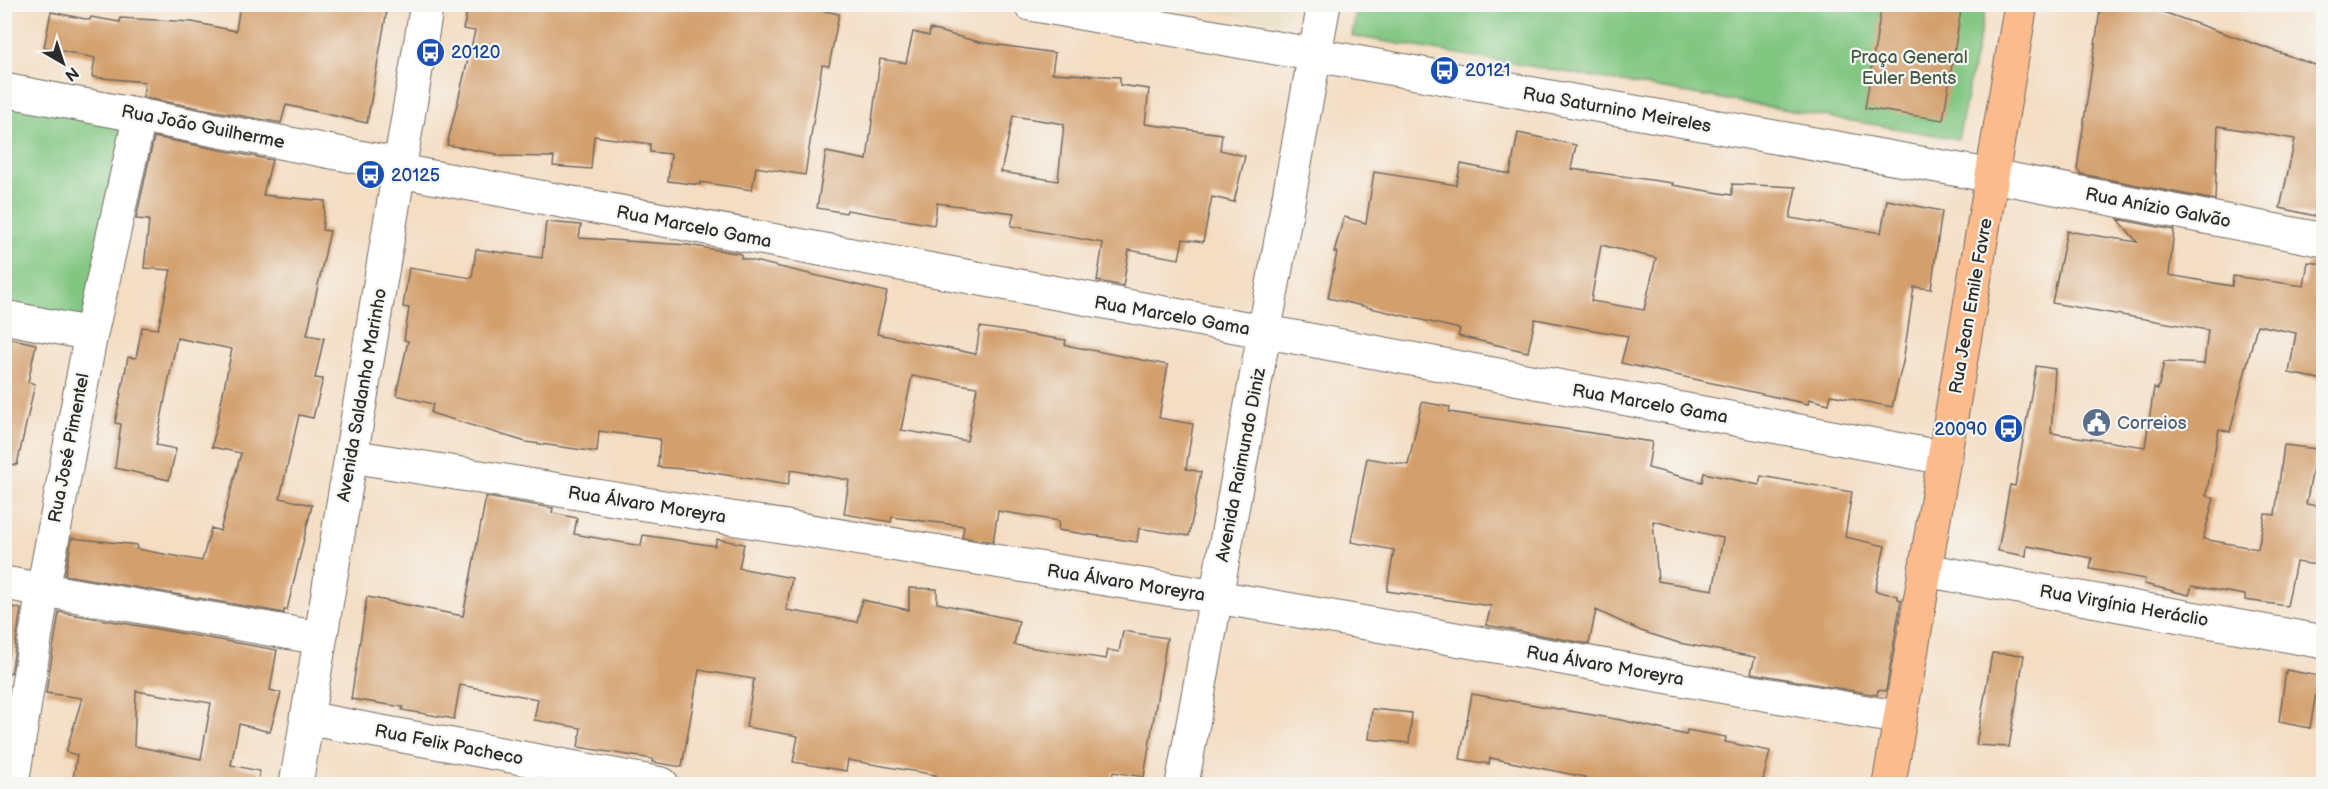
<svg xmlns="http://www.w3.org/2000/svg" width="2328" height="789" font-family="'Balsamiq Sans',sans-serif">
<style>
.built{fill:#e6daba}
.green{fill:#81c681;stroke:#567856;stroke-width:1.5}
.building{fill:#d39f6c;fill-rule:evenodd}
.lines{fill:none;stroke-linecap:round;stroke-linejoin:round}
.minor-casing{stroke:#716960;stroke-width:35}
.major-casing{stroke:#716960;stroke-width:35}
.minor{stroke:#fff;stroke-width:33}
.major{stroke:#fbbb8c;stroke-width:33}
.labels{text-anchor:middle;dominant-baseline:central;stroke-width:4.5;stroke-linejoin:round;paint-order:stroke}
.transit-label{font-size:18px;fill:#164399;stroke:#f6f6f2;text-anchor:start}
.park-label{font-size:18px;fill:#455a45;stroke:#f6f6f2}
.street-label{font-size:18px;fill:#2b2b2b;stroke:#f6f6f2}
.service-label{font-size:18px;fill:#4e5e75;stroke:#f6f6f2;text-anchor:start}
</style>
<rect width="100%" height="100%" fill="#f6f6f2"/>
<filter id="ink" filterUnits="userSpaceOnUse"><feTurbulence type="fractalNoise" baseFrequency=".0167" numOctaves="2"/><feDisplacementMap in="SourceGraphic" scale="12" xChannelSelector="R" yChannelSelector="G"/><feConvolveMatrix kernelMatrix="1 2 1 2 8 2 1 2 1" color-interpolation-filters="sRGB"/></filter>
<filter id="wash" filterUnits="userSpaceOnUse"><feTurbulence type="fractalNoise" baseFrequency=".008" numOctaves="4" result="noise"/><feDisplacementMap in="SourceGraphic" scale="24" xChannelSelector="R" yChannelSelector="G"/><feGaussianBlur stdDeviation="1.35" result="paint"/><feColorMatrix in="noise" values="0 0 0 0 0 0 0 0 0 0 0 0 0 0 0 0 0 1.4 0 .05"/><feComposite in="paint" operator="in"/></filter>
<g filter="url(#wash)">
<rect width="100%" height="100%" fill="#f4ddc3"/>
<path class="built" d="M1176,5H1288L1285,24Z"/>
<path class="green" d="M1357,5H1986L1958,139L1352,36Z
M4,98L124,120L86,325L5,309Z"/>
<g id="blocks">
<path class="building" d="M240,4H388L367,123L286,105L281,123L146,98L143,97L145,82L92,77L95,58L44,47L51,12L90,20L91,17L120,22V18L192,22L236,31Z
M469,4H793L839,14L829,66L822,65L805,175L756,167L752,190L700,182V185L668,181L671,154L650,152V144L594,136L591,169L553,166L554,157L496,156L497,154L447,145L475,31L463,29Z
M1882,4H1962L1943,120L1865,108Z
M2101,4H2140L2324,68V218L2280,208L2295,139L2218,126L2215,200L2081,174L2077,169Z
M930,29L979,42L1055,53L1052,73L1120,77V85L1149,89L1145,124L1222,134L1220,150L1245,156L1234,202L1212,197L1203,242L1183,239L1179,259L1129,250L1123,286L1097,281L1103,243L1011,226L1014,213L937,203L934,225L847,210L846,213L817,208L826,152L867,160L880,59L906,63L913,32L929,36ZM1013,116L1064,124L1058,181L1001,172Z
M1518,133L1576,145L1571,169L1673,183L1672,185L1732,195V184L1796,187L1790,218L1881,233L1887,200L1942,211L1931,289L1914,287L1903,362L1892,407L1831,395L1829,404L1809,399L1808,404L1621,363L1628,336L1587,329L1535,319L1528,352L1458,336L1460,329L1328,298L1337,252H1334L1344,217L1366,223L1374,172L1456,185L1461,164L1510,174ZM1601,245L1656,258L1644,310L1591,301Z
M154,137L272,160L263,195L325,201L322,230L330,231L307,335L324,338L315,378L323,379L313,418L299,415L280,498L312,505L287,610H284V613L65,575L72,538L137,545L136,549L202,561L211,528L220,531L241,453L212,447L232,349L177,338L156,445L176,449L169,480L115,468L121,424L115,423L128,357L136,358L142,327L158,329L171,270L144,268L149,220L136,219Z
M2118,219L2174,230L2169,275L2232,286L2233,276L2304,286L2308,262L2324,264V380L2289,373L2296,333L2257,325L2230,432L2219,429L2206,496L2214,498L2203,539L2258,549L2265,514L2275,515L2284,445L2317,449L2306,504L2324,507V566L2296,562L2287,606L2245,600V595L2192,586L2189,595L2144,584L2145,579L2090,569L2092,558L2027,546L2026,556L1998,551L2010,485L2015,486L2036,366L2055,369L2051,433L2145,447L2154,388L2158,389L2164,362L2204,364L2208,330L2052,303L2067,231L2137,242Z
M546,222L581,225L579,238L688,245L741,254V258L887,292L877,334L976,354L980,327L1066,340L1065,345L1168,365L1159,418L1193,424L1186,469L1201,472L1189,536L1139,528L1137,542L1058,530L1059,521L998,511L993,542L962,537L964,526L892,517L891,522L844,514L849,480L791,470L788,485L696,470L658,467L660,439L599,431L597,452L526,442L431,413L433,404L396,395L408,341L404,340L409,308L403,307L409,268L472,278L476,249L542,258ZM912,376L977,387L967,441L901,430Z
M4,337L36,344L28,382L35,384L17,465L4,464Z
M1422,402L1450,407L1449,412L1652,442L1648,468L1702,482L1704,473L1759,485L1761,476L1852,492L1845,537L1885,546L1875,591L1898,596V599L1901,600L1886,691L1878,690L1877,695L1751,673L1755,657L1679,643L1641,631L1596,610L1589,644L1486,625L1491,606L1387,591L1394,550L1351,542L1367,458L1408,465ZM1653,521L1723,538L1713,590L1658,581Z
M486,497L553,508L552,513L577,518L574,534L641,546L643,535L715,546L717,539L744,544L739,568L792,578L786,610L857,622L862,600L909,610V588L937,589V603L1019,621L1014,645L1106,659L1108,650L1119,652L1123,631L1167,638L1144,777L1113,772L1111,784H935L936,775L848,760L846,771L793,762L798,736L746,727L754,679L699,670L682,767L652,762L653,759L578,747L581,728L534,720L538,699L460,685L454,719L402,710L403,707L351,699L367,597L463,616Z
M4,605L21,609L11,673L4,672Z
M59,612L277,650L270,690L281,693L270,732L239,724L231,765L259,771L258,784H72L77,755L66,752L82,698L46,693ZM136,691L211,703L201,759L134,746Z
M1992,653L2024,655L2009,747L1976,745Z
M2286,670L2319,676L2310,728L2279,722Z
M1472,694L1621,720L1686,735L1687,730L1726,737L1725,742L1770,751L1762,784H1584L1585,777L1490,758L1489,764L1460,759Z
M1372,709L1412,713L1409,743L1369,739Z"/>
</g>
</g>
<g filter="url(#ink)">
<use href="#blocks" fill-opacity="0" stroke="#716960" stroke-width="1.5"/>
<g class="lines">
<defs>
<path id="minor" d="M1030,4L1993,176L2324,240
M4,90L401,165
M400,171L1945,458
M4,317L91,334
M351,456L1259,604L1900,718
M1925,570L2324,642
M4,583L320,638
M306,718L662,784
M12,784L43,590L91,334L140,115
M296,784L427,4
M1182,784L1324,4"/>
<path id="major" d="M1889,784L2021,4"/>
</defs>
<use href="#minor" class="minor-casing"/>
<use href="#major" class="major-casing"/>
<use href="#minor" class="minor"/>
<use href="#major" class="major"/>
</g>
</g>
<defs>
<symbol id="bus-disc" viewBox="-11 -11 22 22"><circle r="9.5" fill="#1a4fb4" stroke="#f6f6f2"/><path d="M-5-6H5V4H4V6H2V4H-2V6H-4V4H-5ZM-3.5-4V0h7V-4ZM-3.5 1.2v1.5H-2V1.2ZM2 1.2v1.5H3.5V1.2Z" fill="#fff"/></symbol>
<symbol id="civic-disc" viewBox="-11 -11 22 22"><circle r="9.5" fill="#5c6f8a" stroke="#f6f6f2"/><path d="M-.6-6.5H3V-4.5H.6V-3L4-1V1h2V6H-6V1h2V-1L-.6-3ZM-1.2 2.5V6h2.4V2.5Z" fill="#fff"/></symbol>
</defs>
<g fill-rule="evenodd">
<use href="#bus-disc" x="414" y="36" width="33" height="33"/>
<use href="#bus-disc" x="1428" y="54" width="33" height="33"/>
<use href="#bus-disc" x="354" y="158" width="33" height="33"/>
<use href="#civic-disc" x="2080" y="406" width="33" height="33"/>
<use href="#bus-disc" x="1992" y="412" width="33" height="33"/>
</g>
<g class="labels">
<g class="transit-label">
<text x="451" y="52">20120</text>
<text x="1465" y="70">20121</text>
<text x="391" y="175">20125</text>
<text x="1987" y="429" text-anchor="end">20090</text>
</g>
<g class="park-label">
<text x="1909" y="57">Praça General<tspan x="1909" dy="21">Euler Bents</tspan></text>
</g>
<g class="street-label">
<text transform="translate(1617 110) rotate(10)">Rua Saturnino Meireles</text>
<text transform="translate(203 127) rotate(11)">Rua João Guilherme</text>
<text transform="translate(2158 208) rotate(11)">Rua Anízio Galvão</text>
<text transform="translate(694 227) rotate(11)">Rua Marcelo Gama</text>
<text transform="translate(1971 306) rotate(-80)">Rua Jean Emile Favre</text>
<text transform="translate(1172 316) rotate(10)">Rua Marcelo Gama</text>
<text transform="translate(362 395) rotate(-80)">Avenida Saldanha Marinho</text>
<text transform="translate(1650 404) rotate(10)">Rua Marcelo Gama</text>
<text transform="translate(69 448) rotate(-79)">Rua José Pimentel</text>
<text transform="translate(1241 465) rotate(-79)">Avenida Raimundo Diniz</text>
<text transform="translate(647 505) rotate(9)">Rua Álvaro Moreyra</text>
<text transform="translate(1126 583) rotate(9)">Rua Álvaro Moreyra</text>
<text transform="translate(2124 606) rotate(10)">Rua Virgínia Heráclio</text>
<text transform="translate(1605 666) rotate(10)">Rua Álvaro Moreyra</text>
<text transform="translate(449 745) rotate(11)">Rua Felix Pacheco</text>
</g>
<g class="service-label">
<text x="2117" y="423">Correios</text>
</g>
</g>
<rect width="2328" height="789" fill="none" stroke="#f6f6f2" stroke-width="24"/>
<g transform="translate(63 63) rotate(141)" stroke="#f6f6f2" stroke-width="4.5" paint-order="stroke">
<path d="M0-4.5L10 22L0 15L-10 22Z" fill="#2b2b2b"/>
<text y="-9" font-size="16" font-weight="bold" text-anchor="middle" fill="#2b2b2b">N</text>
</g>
</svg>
